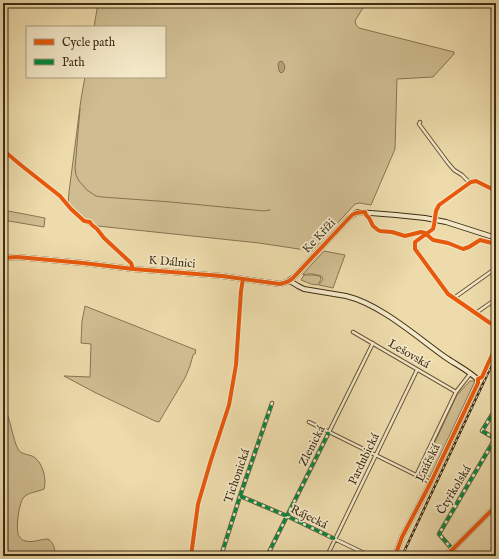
<svg xmlns="http://www.w3.org/2000/svg" width="499" height="559" font-family="'IM FELL English',serif">
<style>
.green{fill:#cfbd91;stroke:#877552}
.water{fill:#b2a078;stroke:#847250}
.lines{fill:none;stroke-linecap:round;stroke-linejoin:round}
.stream{stroke:#847250;stroke-width:1}
.street-casing{stroke:#6a583a;stroke-width:4.5}
.secondary-casing{stroke:#3f2d14;stroke-width:6}
.street{stroke:#f3e8c8;stroke-width:2.5}
.secondary{stroke:#f3e8c8;stroke-width:4}
.rail-casing{stroke:#3f2d14;stroke-width:2.5}
.rail{stroke:#f3e8c8;stroke-width:1;stroke-dasharray:3;stroke-linecap:butt}
.quiet{stroke:#00873e;stroke-width:3;stroke-dasharray:6 3;stroke-linecap:butt}
.cycleway-casing{stroke:#f3e8c8;stroke-width:6}
.cycleway{stroke:#e8590c;stroke-width:4}
.labels{text-anchor:middle;dominant-baseline:central;stroke-width:3.5;stroke-linejoin:round;paint-order:stroke}
.street-label{font-size:12px;fill:#3f2d14;stroke:#f3e8c8}
</style>
<rect width="100%" height="100%" fill="#eddbab"/>
<filter id="stains"><feTurbulence type="fractalNoise" baseFrequency=".005" numOctaves="4"/><feColorMatrix values="0 0 0 0 .2 0 0 0 0 .09 0 0 0 0 .02 0 0 0 .5 -.17"/></filter>
<radialGradient id="worn" r=".72"><stop offset=".6" stop-color="#630" stop-opacity="0"/><stop offset="1" stop-color="#630" stop-opacity=".3"/></radialGradient>
<path class="green" d="M98,3H366L355,21L356,25L359,28L454,52V54L433,77L397,79L395,149L371,205L360,203L355,204L312,251L259,243L88,225L84,219L68,205L69,192L81,99L85,77H165V27H94Z
M3,210L45,218L44,227L3,220Z
M324,251L345,255L333,288L319,285L323,279L321,276C315,274 309,273 303,275V274Z
M304,275H314L320,276L321,279L318,285L311,284L301,280Z
M85,306L196,350L195,352L196,353L193,355L190,366L185,378L159,422L155,421L96,393L64,376L90,377L91,344L81,343L82,321Z
M470,381H475L430,477L421,472L457,395Z
M3,401C6,411 10,421 12,431C14,437 15,444 18,449C21,455 29,454 34,457C43,463 47,480 44,489C38,492 29,492 24,497C19,502 16,526 18,533C18,536 22,541 26,541C32,543 41,539 48,539C54,543 55,549 55,556H3Z"/>
<path class="water" d="M282,61C285,65 286,68 283,72L281,73L279,71L278,64L279,62Z"/>
<g class="lines">
<path class="stream" d="M80,109L75,168L76,175L79,181L87,190L96,196L102,197L171,202L264,211L270,210
M3,513V518"/>
<defs>
<path id="street" d="M496,74L495,83L496,89
M420,122L419,124L448,163L454,170L462,175L470,183
M496,191L476,181L471,182L439,205L436,211L434,225L433,229L415,242V249L448,294L490,323L496,325
M454,298L496,268
M476,313L496,299
M353,332L456,392
M478,379L482,377L496,346
M494,384L496,385
M309,422L430,482
M496,439L482,431L496,408
M416,476L456,392L470,374
M240,496L287,516L370,556
M221,556L240,496L272,403
M267,556L329,432L373,343
M327,556L417,370
M458,556L439,534L496,437"/>
<path id="secondary" d="M3,258L17,257L83,263L133,269L222,276L280,284L287,282L294,277L349,218L354,214L358,212L396,215L425,218L446,222L496,238
M290,281L298,286L304,289L346,296C380,304 417,337 445,357C455,364 471,372 478,380V383L431,482L402,537L395,556
M445,556L453,549L496,506"/>
</defs>
<use href="#street" class="street-casing"/>
<use href="#secondary" class="secondary-casing"/>
<use href="#street" class="street"/>
<use href="#secondary" class="secondary"/>
<defs>
<path id="rail" d="M402,556L496,356"/>
</defs>
<use href="#rail" class="rail-casing"/>
<use href="#rail" class="rail"/>
<path class="quiet" d="M496,74L495,83L496,89
M496,408L482,431L496,439
M240,496L287,516L335,539
M453,549L439,534L496,437
M221,556L240,496L272,403
M267,556L329,432"/>
<defs>
<path id="cycleway" d="M3,150L22,166L60,196L71,209L82,219L84,221L90,222L92,225L97,229L104,238L131,263L133,269
M496,191L476,181L471,182L439,205L436,211L434,225L433,229L415,242V249L448,294L490,323L496,325
M3,258L17,257L83,263L133,269L222,276L280,284L287,282L292,279L352,215C356,212 360,212 365,212L366,215L369,218L373,226L378,230L380,231L392,232L405,236L421,232L425,233L433,240L448,243L463,249L469,247L480,240L496,244
M191,556L198,504L211,460L229,405L236,365L241,291L243,279
M395,556L402,537L431,482L478,383V379L482,377L496,346
M445,556L453,549L496,506"/>
</defs>
<use href="#cycleway" class="cycleway-casing"/>
<use href="#cycleway" class="cycleway"/>
</g>
<g class="labels">
<g class="street-label">
<text transform="translate(319 236) rotate(-47)">Ke Kříži</text>
<text transform="translate(172 262) rotate(5)">K Dálnici</text>
<text transform="translate(409 354) rotate(30)">Lešovská</text>
<text transform="translate(312 446) rotate(-63)">Zlenická</text>
<text transform="translate(364 459) rotate(-64)">Pardubická</text>
<text transform="translate(428 463) rotate(-64)">Lnářská</text>
<text transform="translate(237 476) rotate(-71)">Tichonická</text>
<text transform="translate(454 490) rotate(-59)">Čtyřkolská</text>
<text transform="translate(309 517) rotate(26)">Rájecká</text>
</g>
</g>
<rect width="499" height="559" fill="none" stroke="#eddbab" stroke-width="16"/>
<rect x="4" y="4" width="491" height="551" fill="none" stroke="#3f2d14" stroke-width="2"/>
<rect x="8" y="8" width="483" height="543" fill="none" stroke="#3f2d14"/>
<rect x="26" y="26" width="140" height="52" fill="#f3e8c8" stroke="#ab9d80"/>
<rect x="34" y="39" width="20" height="6" fill="#e8590c" stroke="#ab9d80"/>
<text x="62" y="46" font-size="12" fill="#3f2d14">Cycle path</text>
<rect x="34" y="59" width="20" height="6" fill="#00873e" stroke="#ab9d80"/>
<text x="62" y="66" font-size="12" fill="#3f2d14">Path</text>
<rect width="100%" height="100%" filter="url(#stains)"/>
<rect width="100%" height="100%" fill="url(#worn)"/>
</svg>
